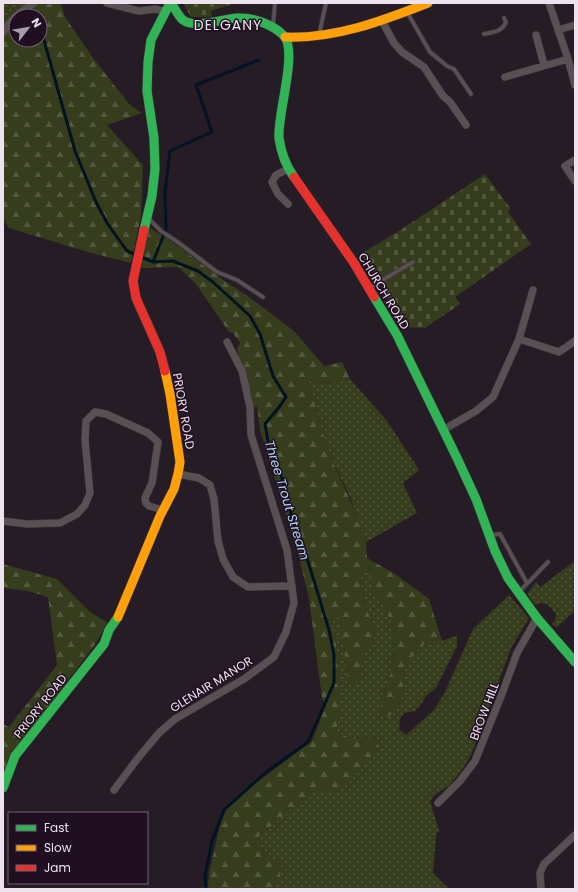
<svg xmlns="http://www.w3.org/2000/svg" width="578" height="892" font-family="Poppins,sans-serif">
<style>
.grass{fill:url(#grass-dots)}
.forest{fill:url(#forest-firs)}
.cemetery{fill:url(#cemetery-stones)}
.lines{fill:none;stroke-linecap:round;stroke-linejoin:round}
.stream{stroke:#031322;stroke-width:3}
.lane-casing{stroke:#413941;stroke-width:5}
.street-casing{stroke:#413941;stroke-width:8}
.fast-casing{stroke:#413941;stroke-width:10}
.slow-casing{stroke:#413941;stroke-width:10}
.jam-casing{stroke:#413941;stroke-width:10}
.lane{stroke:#585053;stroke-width:3.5}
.street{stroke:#585053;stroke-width:7}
.fast{stroke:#30b455;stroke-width:9}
.slow{stroke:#ff9f0a;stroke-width:9}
.jam{stroke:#e5322d;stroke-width:9}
.labels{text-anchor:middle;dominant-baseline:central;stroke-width:3;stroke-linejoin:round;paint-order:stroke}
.street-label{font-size:12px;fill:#efe2ef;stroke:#200e21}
.water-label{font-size:13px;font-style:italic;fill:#afd5f6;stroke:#200e21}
.quarter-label{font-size:14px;letter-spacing:1px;fill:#efe2ef;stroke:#200e21}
</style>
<defs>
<pattern id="grass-dots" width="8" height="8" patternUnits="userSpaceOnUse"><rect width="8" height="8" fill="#363d1d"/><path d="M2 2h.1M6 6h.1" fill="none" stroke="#53593e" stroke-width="1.8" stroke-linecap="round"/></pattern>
<pattern id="forest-firs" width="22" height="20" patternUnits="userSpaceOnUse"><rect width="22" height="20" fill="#363d1d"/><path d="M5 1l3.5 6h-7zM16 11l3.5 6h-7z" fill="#53593e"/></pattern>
<pattern id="cemetery-stones" width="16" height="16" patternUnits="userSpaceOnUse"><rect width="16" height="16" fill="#363d1d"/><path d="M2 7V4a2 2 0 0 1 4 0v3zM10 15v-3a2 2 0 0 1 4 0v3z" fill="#53593e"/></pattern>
</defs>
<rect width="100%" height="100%" fill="#261c26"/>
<path class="grass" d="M3,3H26L10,17L3,26Z
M350,379L387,421L419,470L403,483L417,513L366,542L351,499L328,451L308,381L326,383Z
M575,561V611L557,627L551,624L555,621L556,615C552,607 544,599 535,605L527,594L536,582L540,587Z
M364,566L368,569L375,595L383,604L393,627L394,650L390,676L382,696L380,715L385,719L396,711L403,694L405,664L424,643L442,641L457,635V646L436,688L426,696L422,703L415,711L404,713L400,719L399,729L406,735L434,710L445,692L473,629L509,595L529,618L511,648L471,755L461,771L449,786L434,795L430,802L439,830L436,835L433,873L449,889H273L279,882L274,860L261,847L259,836L313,790L333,792L377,748V740L368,738L353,739L336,732L341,705V671L331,618L335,615L340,619L349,683L359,678L365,652L373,643L375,631L366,607L360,578Z"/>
<path class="forest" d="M38,3H61L65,17L93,58L129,104L142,113L107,125L143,165L141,215L131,263L88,252L9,228L3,218V37L11,24L16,20V40H40V16H21Z
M149,228L167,238L226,282L248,296L295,332L324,366L342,362L350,379L326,383L308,381L328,451L359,520L366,542L367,558L395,574L429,599L442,641L424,644L405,664L403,694L396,711L385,719L380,715L382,696L390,676L394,650L393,627L383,604L375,595L368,569L364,566L360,578L366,607L375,631L373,643L365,652L359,678L355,685L349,683L340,619L335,615L331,618L341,671V705L336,732L353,739L368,738L377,740V748L361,770L343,788L333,792L313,791L259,836L261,847L274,860L282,863L279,882L273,889L201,888L208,886L209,873L220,825L226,810L252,786L312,741L326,705L322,698L309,598L298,554L260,430L257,406L252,408L237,349L240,343L233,333L229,332L196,284L178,267L141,268Z
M3,564L57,579L90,612L108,623L94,646L9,758L3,774V724L9,727L57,665L48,597L28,591L3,588Z"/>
<path class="cemetery" d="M183,3H235L211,11L212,17H191Z
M485,174L510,208L508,212L531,244L455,297L460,304L425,328L407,327L386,295L388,289L380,276L372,272L361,254L402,229Z"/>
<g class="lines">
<path class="stream" d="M30,6L35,16
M40,26L75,151L96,202L107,223L127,251L153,262L173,261L198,271L213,282L250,316L260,334L273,376L286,397L280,406L265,424L269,447L282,478L292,517L307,558L329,630L334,655V683L308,742L265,773L224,810L212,841L205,876L206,889
M153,262L166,229L165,192L170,151L212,132L196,85L259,60"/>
<defs>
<path id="lane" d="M407,12L430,52L447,66L454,69L471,94
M273,26L275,3
M484,34C493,32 502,32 506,22L504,18
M319,35L326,3
M149,219L161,231L179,243L217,272L237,280L263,297
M369,288L413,262
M490,535L500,534L527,583
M519,592L548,562"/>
<path id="street" d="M107,3L139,11L156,9L165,12
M549,3L568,59L575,85
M382,21L394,43L402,52L424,67L443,96L450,102L466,125
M558,30L575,25
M3,32C10,19 22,11 34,3
M536,35L544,65
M505,77L568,59
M575,160L565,166L575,181
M288,204L278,194L272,182L276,175L288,169
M519,339L559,352L575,341
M443,430L476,411L493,397L519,339L533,290
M178,474L199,478L210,485L214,499L218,541L223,559L233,577L248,587L292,586
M3,521L27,524L60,523L77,514L85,505L90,493L85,440L86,421L95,412L106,414L148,433L158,442L152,483L145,498L146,503L149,506L163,510
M114,790L138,758L159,733L175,719L244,679L274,657L286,632L294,603L287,550L251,435L250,407L242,371L227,342
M438,803L460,781L475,761L502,694L517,653L537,618
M541,889L540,873L544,864L575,835"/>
<path id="fast" d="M171,3C175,8 178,16 183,20C195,29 223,19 237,18C253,17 274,25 284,36C298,52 277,115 279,138C281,152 286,166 294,177
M144,230L152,196L155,169L154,138L147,91L148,62L151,40L170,3
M374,297L397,335L457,458L476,499L495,551L508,578L537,618L575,662
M3,788L15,756L104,644L109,630L118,617"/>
<path id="slow" d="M285,37C335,39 382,21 428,3
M118,617L160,516L174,489L178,474L180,462L170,394L165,371"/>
<path id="jam" d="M294,177L354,263L374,297
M144,230L133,281L136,298L160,352L165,371"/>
</defs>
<use href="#lane" class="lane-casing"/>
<use href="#street" class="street-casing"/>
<use href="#fast" class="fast-casing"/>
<use href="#slow" class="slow-casing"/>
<use href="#jam" class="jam-casing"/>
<use href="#lane" class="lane"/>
<use href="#street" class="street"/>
<use href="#fast" class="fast"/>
<use href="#slow" class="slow"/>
<use href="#jam" class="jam"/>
</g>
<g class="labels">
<g class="street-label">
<text transform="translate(384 291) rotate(59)">CHURCH ROAD</text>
<text transform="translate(184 411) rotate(80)">PRIORY ROAD</text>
<text transform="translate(211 684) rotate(-32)">GLENAIR MANOR</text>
<text transform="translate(40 706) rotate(-52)">PRIORY ROAD</text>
<text transform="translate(484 711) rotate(-69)">BROW HILL</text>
</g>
<g class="water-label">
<text transform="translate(287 500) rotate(73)">Three Trout Stream</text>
</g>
<g class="quarter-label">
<text x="228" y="25">DELGANY</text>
</g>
</g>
<rect width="578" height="892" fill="none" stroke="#efe2ef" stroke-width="8"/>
<rect x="8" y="812" width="140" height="72" fill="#200e21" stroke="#736373"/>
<rect x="16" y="825" width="20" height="6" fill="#30b455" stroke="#736373"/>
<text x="44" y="832" font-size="12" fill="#efe2ef">Fast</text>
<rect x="16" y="845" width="20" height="6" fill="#ff9f0a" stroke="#736373"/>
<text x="44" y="852" font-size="12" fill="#efe2ef">Slow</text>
<rect x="16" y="865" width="20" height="6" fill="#e5322d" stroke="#736373"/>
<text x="44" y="872" font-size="12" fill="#efe2ef">Jam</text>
<g transform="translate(28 28) rotate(59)"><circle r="19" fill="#200e21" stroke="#736373"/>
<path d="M0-3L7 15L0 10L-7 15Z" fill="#a99da9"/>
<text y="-6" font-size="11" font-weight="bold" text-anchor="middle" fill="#efe2ef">N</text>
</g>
</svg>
